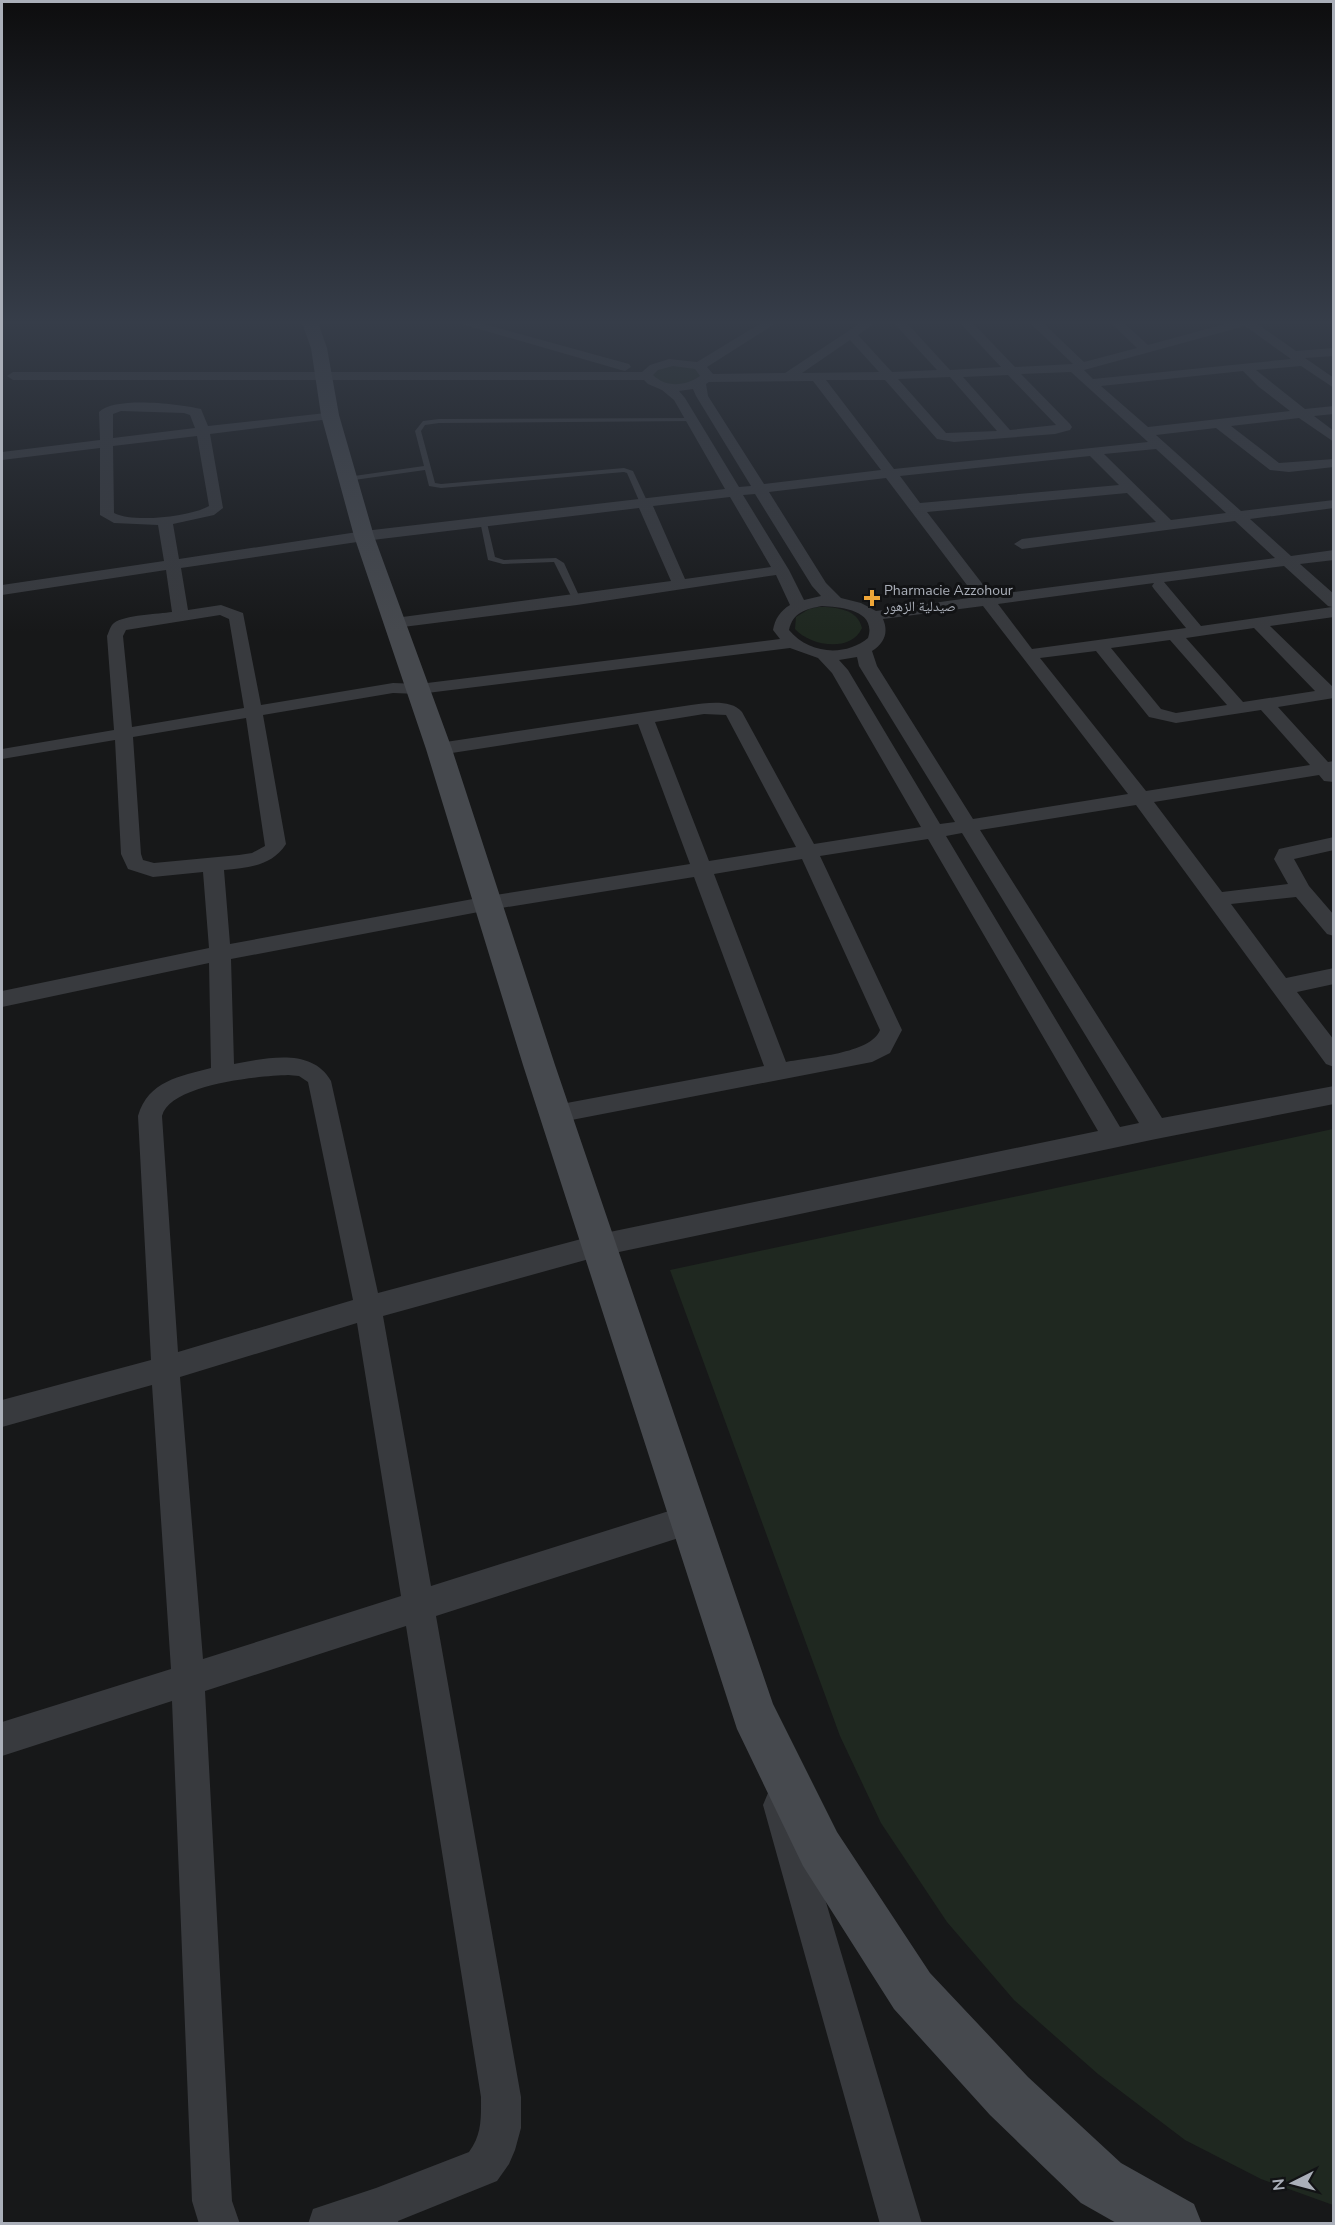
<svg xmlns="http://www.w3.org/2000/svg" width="1335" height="2225" font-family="'Nunito Sans','Noto Naskh Arabic',sans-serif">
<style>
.green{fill:#1f2820}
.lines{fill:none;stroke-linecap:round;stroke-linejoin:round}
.lane{fill:#383a3e;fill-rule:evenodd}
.street{fill:#383a3e;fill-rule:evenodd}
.secondary{fill:#46494e;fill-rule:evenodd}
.poi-dot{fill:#f0a738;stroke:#121315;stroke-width:2}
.labels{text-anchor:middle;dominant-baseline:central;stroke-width:6;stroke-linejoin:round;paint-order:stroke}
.far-poi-label{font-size:14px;fill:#aaafb9;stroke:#121315;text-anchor:start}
</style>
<rect width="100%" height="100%" fill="#171819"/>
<path class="green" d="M665,364L695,366L703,378L678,386L656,381L650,372Z
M819,607C836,607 858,609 862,628C851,653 810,646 795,629L796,617L809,609Z
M1333,1129H1334L1333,2205L1261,2179L1185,2140L1098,2074L1014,2000L947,1922L881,1823L840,1736L670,1270Z"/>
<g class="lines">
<path class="lane" d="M692,418L694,419V421L439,423L425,425L421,431L435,483L441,484L624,468L633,471L648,503L644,505L640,503L627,473L624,472L441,488L429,486L425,470L347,481L343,479L347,477L424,466L415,431L423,421L439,419Z
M480,521L487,523L495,557L504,560L556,558L564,563L581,600L580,602L573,600L554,562L503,564L488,560Z"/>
<path class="street" d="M448,320H469L629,364L631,367L625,371L621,370Z
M766,320H781L707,367L713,374L785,373L865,320H879L858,335L892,372L937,370L891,320H904L950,370L1001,367L957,320H970L1015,367L1073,364L1027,320H1040L1084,362L1137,348L1108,320H1121L1148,345L1240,320H1261L1256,323L1296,351L1334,348V356L1305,358L1334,378V388L1301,366L1256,370L1305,409L1334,406V414L1314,416L1334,431V442L1299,418L1231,426L1279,463L1334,459V467L1289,472L1270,470L1216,428L1156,435L1241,511L1334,500V508L1250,519L1291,556L1334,550V560L1300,564L1334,594V617L1270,626L1334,688V698L1278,707L1328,762L1334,761V782L1324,781L1319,775L1154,802L1222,892L1288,884L1274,859L1279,849L1334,837V850L1294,859L1309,886L1334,915V936L1327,934L1296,897L1231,904L1286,978L1334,968V984L1297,992L1334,1040V1067L1326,1064L1136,805L980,830L1162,1118L1334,1086V1104L1156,1139L600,1256L383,1316L431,1586L688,1505L699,1509L703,1520L699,1531L688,1535L436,1616L521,2097V2128L515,2150L509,2164L497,2181L398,2221L399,2224H308L313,2209L376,2188L469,2152C482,2134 481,2119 481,2097L406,1626L205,1691L232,2201L240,2224H199L192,2201L172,1701L2,1756V1722L171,1669L152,1385L2,1427V1400L151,1360L138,1116C148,1081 180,1076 211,1068L209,963L2,1007V991L209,948L203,872L153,877L128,869L121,854L115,740L2,759V749L114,730L107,636C109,632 110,626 114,623C124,615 159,614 172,612L166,570L2,595V585L164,561L158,525L114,523L100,515V448L2,460V452L100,440L99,412C115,396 179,404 201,409L208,426L335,412L337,415L330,419L210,434L223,508L214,515L173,524L179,559L364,531L725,489L674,400L662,390L648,384L644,380H13L7,376L13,372H642L650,365L669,359L697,362ZM1245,326L1291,359L1093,379L1084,370ZM850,340L879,372L802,373ZM673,366L695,369L700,376C686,386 666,388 653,375L658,370ZM1243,371L1259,387L1290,411L1148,427L1101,386ZM1071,372L1148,442L894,469L826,380H885L937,439L954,442L1055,434L1070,430L1072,427L1070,424L1021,374ZM1008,375L1056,425L1010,430L963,377ZM950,377L997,431L946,433L898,379ZM813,381L881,470L764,484L708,396L706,384L709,382ZM693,389L696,396L751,486L739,487L685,398L679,391ZM121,411L184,413L190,415L195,428L113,438V414ZM197,436L209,506C190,517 133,523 114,513L113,446ZM1156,449L1226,513L1171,520L1104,454ZM1090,456L1119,485L920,503L900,476ZM886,478L976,597L876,611L861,603L841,598L826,583L769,492ZM1127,493L1156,522L1022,539L1014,544L1022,549L1235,521L1275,558L991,595L927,512ZM755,494L812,586L821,596L804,600L789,570L743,495ZM730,497L771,567L685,579L653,506ZM639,508L671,581L395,618L387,623L395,628L577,605L776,575L790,605C780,611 775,619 773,630L780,639L419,684L393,683L261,705L243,613L221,605L188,610L181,568L364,541ZM1284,566L1328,606L1332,607L1201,626L1164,582ZM1154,583L1152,586L1154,589L1186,628L1032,649L998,604ZM822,606C841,607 877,610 868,638C845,657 809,654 789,630C793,612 806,609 822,606ZM983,606L1128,794L973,819L877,666L872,651C884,643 889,633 883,619ZM220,615L229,619L244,708L132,727L123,636L126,630ZM1254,628L1315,691L1243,702L1186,638ZM1170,640L1227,705L1176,713L1161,709L1111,648ZM790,648L818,658L832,673L921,827L814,844L742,712C731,699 707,703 691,705L439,743L433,745L430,749L433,753L439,755L638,724L690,864L489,896L230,944L224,870C248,868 272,866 286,844L263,715L393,693L419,694ZM1096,651L1149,717L1176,723L1261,710L1310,765L1146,791L1040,658ZM857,657L859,666L955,822L940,824L848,670L839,660ZM704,714L726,715L796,847L709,861L655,722ZM246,718L265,846L252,853L239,855L154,863L143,860L141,854L133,737ZM962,833L1139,1123L1120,1127L946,836ZM928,839L1098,1131L600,1234L378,1293L331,1081C312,1047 267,1058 234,1064L231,959L489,910L694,877L764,1066L556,1105L548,1107L544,1114L548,1121L556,1123L872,1062L890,1053L902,1030L820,856ZM802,859L880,1030C871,1054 810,1057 786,1062L714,874ZM288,1075L299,1076L308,1082L353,1300L178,1352L162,1116C170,1084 259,1076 288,1075ZM357,1323L401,1596L203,1659L180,1377Z
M780,1788L792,1793L797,1805L922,2224H880L763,1805L768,1793Z"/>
<path class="secondary" d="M301,320H317L327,348L339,415L374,536L452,749L555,1065L773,1704L837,1832L930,1973L1028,2077L1121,2163L1194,2204L1202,2224H1118L1081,2203L990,2115L894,2009L803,1866L737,1729L523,1065L426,749L354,536L321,415L311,348Z"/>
</g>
<linearGradient id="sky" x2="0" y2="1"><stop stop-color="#0d0d0e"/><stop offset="0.51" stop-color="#363d49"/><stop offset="1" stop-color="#363d49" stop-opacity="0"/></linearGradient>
<rect width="1335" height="632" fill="url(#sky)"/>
<path class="poi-dot" d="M869 589h6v6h6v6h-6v6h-6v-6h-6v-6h6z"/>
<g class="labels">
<g class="far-poi-label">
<text x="884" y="590">Pharmacie Azzohour<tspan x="884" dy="16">صيدلية الزهور</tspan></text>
</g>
</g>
<rect width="1335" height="2225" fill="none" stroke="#aaafb9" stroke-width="6"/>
<g transform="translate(1293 2183) rotate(264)" stroke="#121315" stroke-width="4.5" paint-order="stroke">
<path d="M0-4.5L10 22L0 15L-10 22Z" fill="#aaafb9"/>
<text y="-9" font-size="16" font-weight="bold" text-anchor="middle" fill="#aaafb9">N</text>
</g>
</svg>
